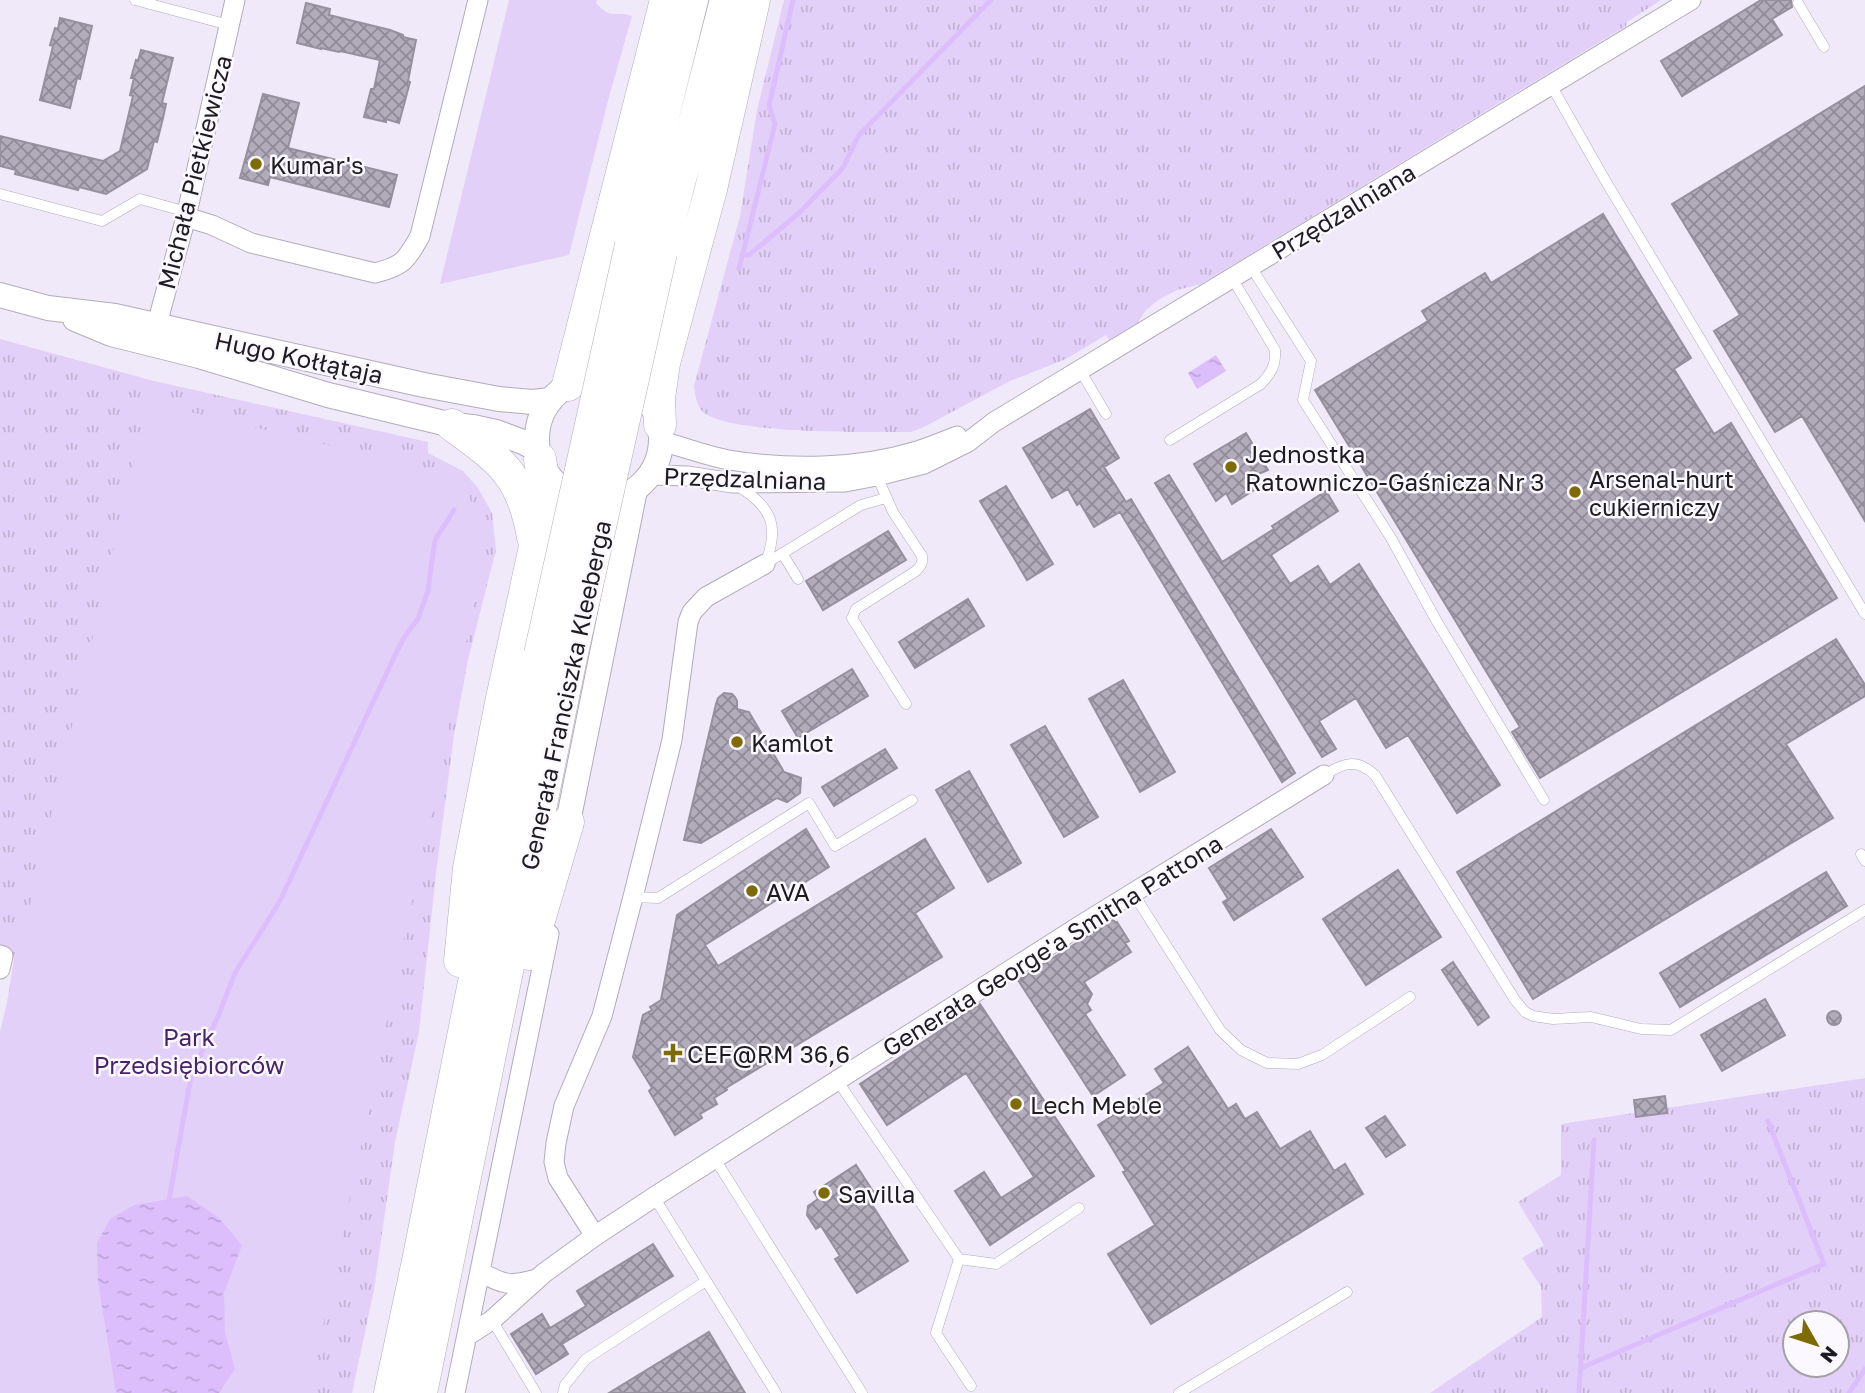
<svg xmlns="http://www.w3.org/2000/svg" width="1865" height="1393" font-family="'Golos Text',sans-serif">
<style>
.grass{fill:url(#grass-tufts);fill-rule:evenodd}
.green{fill:#e3d0f8}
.water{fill:url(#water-ripples)}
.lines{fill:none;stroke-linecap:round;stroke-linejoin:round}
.stream{stroke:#dcbefc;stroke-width:5}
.building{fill:url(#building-cross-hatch);stroke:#968f9e;stroke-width:2}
.service-casing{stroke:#b2acba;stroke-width:11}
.minor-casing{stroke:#b2acba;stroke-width:21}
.tertiary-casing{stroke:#b2acba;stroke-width:26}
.trunk-casing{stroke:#b2acba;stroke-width:33}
.service{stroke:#fff;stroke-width:10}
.minor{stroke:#fff;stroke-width:19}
.tertiary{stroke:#fff;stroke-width:24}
.trunk{stroke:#fff;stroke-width:32}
.trunk-bridge-casing{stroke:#b2acba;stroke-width:33;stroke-linecap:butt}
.trunk-bridge{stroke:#fff;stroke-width:32}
.poi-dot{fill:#7f6b05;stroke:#fbf9ff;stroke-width:2.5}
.labels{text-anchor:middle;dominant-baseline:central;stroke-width:5;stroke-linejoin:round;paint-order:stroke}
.poi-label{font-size:24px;fill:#1e1b21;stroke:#fbf9ff;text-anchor:start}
.street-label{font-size:24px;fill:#1e1b21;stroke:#fbf9ff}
.park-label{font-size:24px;fill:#492369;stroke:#fbf9ff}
</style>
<defs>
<pattern id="grass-tufts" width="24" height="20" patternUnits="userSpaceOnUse" patternTransform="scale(1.75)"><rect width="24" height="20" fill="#e3d0f8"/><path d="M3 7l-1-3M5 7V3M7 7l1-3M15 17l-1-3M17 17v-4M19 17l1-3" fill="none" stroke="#c2b2d4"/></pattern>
<pattern id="water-ripples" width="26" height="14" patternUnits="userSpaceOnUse" patternTransform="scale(1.75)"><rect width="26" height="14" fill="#dcbefc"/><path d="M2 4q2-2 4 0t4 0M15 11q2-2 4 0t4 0" fill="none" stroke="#bca3d8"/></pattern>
<pattern id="building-cross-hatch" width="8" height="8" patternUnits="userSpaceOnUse" patternTransform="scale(1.75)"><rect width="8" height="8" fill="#b1abba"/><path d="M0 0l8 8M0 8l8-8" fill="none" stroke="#8f8a97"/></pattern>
</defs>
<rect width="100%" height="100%" fill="#f0e9f9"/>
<path class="grass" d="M784,0H1661L1627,22L1626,26L1201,284L1177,290L1158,300L1145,311L1137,324L1110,341L1106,335L1066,359L1008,382L924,427L911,432C874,432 725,435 702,411C696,404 695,394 694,386L740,216L757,110Z
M0,339L154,381L428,442V453L463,471L478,488L492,513L496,550L468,660L454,735L436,873L419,1032L395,1142L374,1290L352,1393H0V1048L14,959L0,955Z
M1865,1078V1393H1430L1542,1317L1541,1287L1522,1258L1544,1245L1518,1202L1561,1175V1124ZM1795,1323H1837V1365H1795Z"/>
<path class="green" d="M509,0H597L596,3C612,21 615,10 632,16L609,97L569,255L440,284Z
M148,402L458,476L480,519L485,553L309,1393H0V1032Z"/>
<path class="water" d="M1216,355L1226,371L1197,389L1188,373Z
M187,1196L218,1217L242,1245L224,1293L225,1332L235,1369L219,1393H116L98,1281L97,1243L110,1219L134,1205Z"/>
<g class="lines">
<path class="stream" d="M742,255H749L798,214L843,168L858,136L991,0
M739,269L775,124L769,106L793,0
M168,1206L191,1076L219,1014L235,973L280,901L397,651L405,636L418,619L428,590L435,540L454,510
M1581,1368L1824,1264L1768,1121
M1579,1393L1594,1140
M1849,1393L1865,1369"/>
</g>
<path class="building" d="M1761,0H1791L1792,7L1772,19L1782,35L1682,96L1661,61Z
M306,3L330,9L329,15L390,30L403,35V37L416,40L408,81L410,82L399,123L386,119V122L364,117L371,89H374L380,60L340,51L339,52L321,48V49L297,43Z
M60,18L92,26L80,79L77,78L70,108L40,100L53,46L50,45L55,28L58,29Z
M141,50L173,58L162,103L166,104L163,118L157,142L154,141L147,169L106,194L79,187L78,190L15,174L16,170L0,166V136L103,161L120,151L133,96L130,95L134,78H131L136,60L138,61Z
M1865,86V521L1802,416L1775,432L1714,331L1740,315L1672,204Z
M263,94L299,103L288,148L397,175L389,207L270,177L268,185L240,178Z
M1603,214L1691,358L1674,369L1714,434L1731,423L1837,598L1540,778L1512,732L1520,727L1315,390L1428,321L1422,311L1485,273L1491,283Z
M1090,409L1119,458L1104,467L1126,502L1131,499L1295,773L1282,782L1120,512L1094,527L1080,503L1077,505L1068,489L1052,498L1023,448Z
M1246,433L1268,470L1256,475L1262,485L1232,504L1226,493L1216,501L1194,464Z
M1169,475L1222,562L1274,529L1272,526L1326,491L1338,511L1271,555L1290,584L1318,566L1330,585L1359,564L1500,785L1457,813L1408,735L1386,748L1356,698L1319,721L1336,749L1322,757L1155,483Z
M1006,486L1053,564L1027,580L980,501Z
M888,531L906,560L823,610L806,581Z
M968,599L984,626L915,668L899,642Z
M1836,639L1865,685V696L1786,744L1833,818L1533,999L1457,872Z
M852,669L868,696L798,738L782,711Z
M1123,680L1175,772L1140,792L1089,699Z
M724,693L732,694L735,697L737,701V709L749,712L784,772L801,778L800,793L787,802L777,798L701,843L684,840L716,704L718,698Z
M1045,726L1098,817L1064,837L1011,745Z
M885,749L897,768L834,806L822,787Z
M969,771L1021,863L988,882L936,790Z
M806,829L829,867L705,945L718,966L925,839L954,888L915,913L942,957L726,1088L727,1090L714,1098L717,1104L700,1114L702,1118L675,1135L649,1091L652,1088L633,1057L643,1015L652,1010L650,1007L661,1000L677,915Z
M1271,829L1303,877L1234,920L1223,902L1228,899L1209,868Z
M1398,870L1441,937L1366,985L1323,919Z
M1826,872L1847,906L1680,1007L1660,973Z
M1113,920L1116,923L1117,922L1129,941L1125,943L1131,952L1084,982L1092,994L1087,1004L1091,1010L1085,1014L1125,1075L1093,1096L1018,980Z
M1453,962L1489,1017L1478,1025L1442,970Z
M1765,999L1785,1035L1722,1071L1701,1035Z
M980,1004L1094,1176L990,1245L955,1191L984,1172L1001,1198L1034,1177L966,1073L887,1125L860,1084Z
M1827 1018a7 7 0 1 1 14 0a7 7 0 1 1-14 0Z
M1188,1047L1228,1109L1236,1104L1245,1119L1257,1112L1280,1149L1310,1131L1334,1171L1345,1164L1363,1194L1151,1324L1108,1254L1155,1225L1123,1172L1126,1171L1098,1125L1164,1083L1155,1069Z
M1665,1096L1667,1113L1636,1117L1634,1100Z
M1385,1116L1405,1145L1386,1157L1366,1128Z
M856,1165L876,1196L869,1200L908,1261L857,1293L835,1259L840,1256L821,1226L816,1229L807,1215L808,1206L818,1199L814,1192Z
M653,1244L673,1276L562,1344L568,1354L536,1374L511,1334L542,1314L550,1328L586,1306L577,1291Z
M709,1332L745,1393H609Z"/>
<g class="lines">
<defs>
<path id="service" d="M135,0L229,25
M1798,3L1824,47
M1551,85L1605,180L1865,614
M0,194L102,221L140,199L187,212
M1251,267L1311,361L1303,400L1391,538L1436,620L1544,800
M1080,370L1106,414
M1170,440L1261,384C1271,373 1276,366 1275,350L1232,278
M877,476L893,512L922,556C923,563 921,566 916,571L856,609L852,618L906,704
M739,487C772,507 780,527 765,564
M782,553L798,579
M765,564L861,505L886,498
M1324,775C1344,763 1356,758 1375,775L1515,1000L1525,1012L1533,1016L1553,1019L1591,1017L1641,1029L1671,1030L1865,910
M1861,854L1865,861
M1133,893L1220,1030L1241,1050L1267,1063L1298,1064L1322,1055L1410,997
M633,897L658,898L809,803L835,846L912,800
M837,1080L959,1259L996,1264L1079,1208
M715,1159L862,1393
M654,1197L776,1393
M959,1259L936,1333L971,1386
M492,1320L536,1393
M563,1393L565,1385L586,1359L706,1281
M1179,1393L1347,1292"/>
<path id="minor" d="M186,217L212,225L251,243L375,273C403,266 406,261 420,236L478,0
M153,339L186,217L235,0
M661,441C684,447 706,456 729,460C790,470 857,469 917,451C930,447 944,441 957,436
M650,475L688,476L732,483L845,482L877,476L924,464L968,442L994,422L1691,0
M0,955L3,956L0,969
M595,1236L558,1178L554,1162L556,1143L564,1106L602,1016L633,897L672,740L688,622L692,612L706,597L765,564
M480,1272C503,1284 509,1287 536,1279
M467,1336L492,1320L544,1273L595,1236L654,1197L1081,925L1324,775
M455,1393L549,934"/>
<path id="tertiary" d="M0,295L48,308L115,316L424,385L499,399L532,402L551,400
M75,319L111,334L199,356L328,395L452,425L473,427L496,432L523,442L538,450
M537 439a62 62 0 1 1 124 0a62 62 0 1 1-124 0Z
M568,822L635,490"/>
<path id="trunk" d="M631,245L692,0
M661,253L726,0
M568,385L666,0
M452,425C501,461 522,474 533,537
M660,425L659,398L664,363L711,189L754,0
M529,954L568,822
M460,961L469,868L501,703L543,510L544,485L540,459
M390,1393L418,1261L540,654
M421,1393L571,657"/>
</defs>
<use href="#service" class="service-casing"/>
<use href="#minor" class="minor-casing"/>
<use href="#tertiary" class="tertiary-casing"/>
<use href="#trunk" class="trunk-casing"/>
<use href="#service" class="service"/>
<use href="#minor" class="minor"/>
<use href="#tertiary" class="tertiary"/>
<use href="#trunk" class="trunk"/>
<defs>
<path id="trunk-bridge" d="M540,654L631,245
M571,657L661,253"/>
</defs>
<use href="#trunk-bridge" class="trunk-bridge-casing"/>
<use href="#trunk-bridge" class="trunk-bridge"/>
</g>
<g class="poi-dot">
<circle cx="256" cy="164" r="7"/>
<circle cx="1231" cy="467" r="7"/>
<circle cx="1575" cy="492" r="7"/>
<circle cx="737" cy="742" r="7"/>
<circle cx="752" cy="891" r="7"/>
<path d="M669.5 1042.5h7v7h7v7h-7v7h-7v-7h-7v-7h7z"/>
<circle cx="1016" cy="1104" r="7"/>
<circle cx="824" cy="1193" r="7"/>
</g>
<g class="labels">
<g class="poi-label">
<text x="270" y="164">Kumar's</text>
<text x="1245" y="453">Jednostka<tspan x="1245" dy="28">Ratowniczo-Gaśnicza Nr 3</tspan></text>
<text x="1589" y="478">Arsenal-hurt<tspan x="1589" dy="28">cukierniczy</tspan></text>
<text x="751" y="742">Kamlot</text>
<text x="766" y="891">AVA</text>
<text x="687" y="1053">CEF@RM 36,6</text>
<text x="1030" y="1104">Lech Meble</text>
<text x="838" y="1193">Savilla</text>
</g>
<g class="street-label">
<text transform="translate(194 172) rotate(-76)">Michała Pietkiewicza</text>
<text transform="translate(1343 211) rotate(-31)">Przędzalniana</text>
<text transform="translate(299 357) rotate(12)">Hugo Kołłątaja</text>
<text transform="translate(745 478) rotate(2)">Przędzalniana</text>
<text transform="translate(565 695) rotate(-78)">Generała Franciszka Kleeberga</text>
<text transform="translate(1052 945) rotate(-32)">Generała George'a Smitha Pattona</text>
</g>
<g class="park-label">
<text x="189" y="1036">Park<tspan x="189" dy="28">Przedsiębiorców</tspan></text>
</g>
</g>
<g transform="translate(1816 1344) rotate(129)"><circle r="33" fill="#fbf9ff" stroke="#a3a0a6" stroke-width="2"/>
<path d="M0-5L12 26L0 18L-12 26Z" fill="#7f6b05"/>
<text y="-10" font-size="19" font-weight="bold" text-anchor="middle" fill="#1e1b21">N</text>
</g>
</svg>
